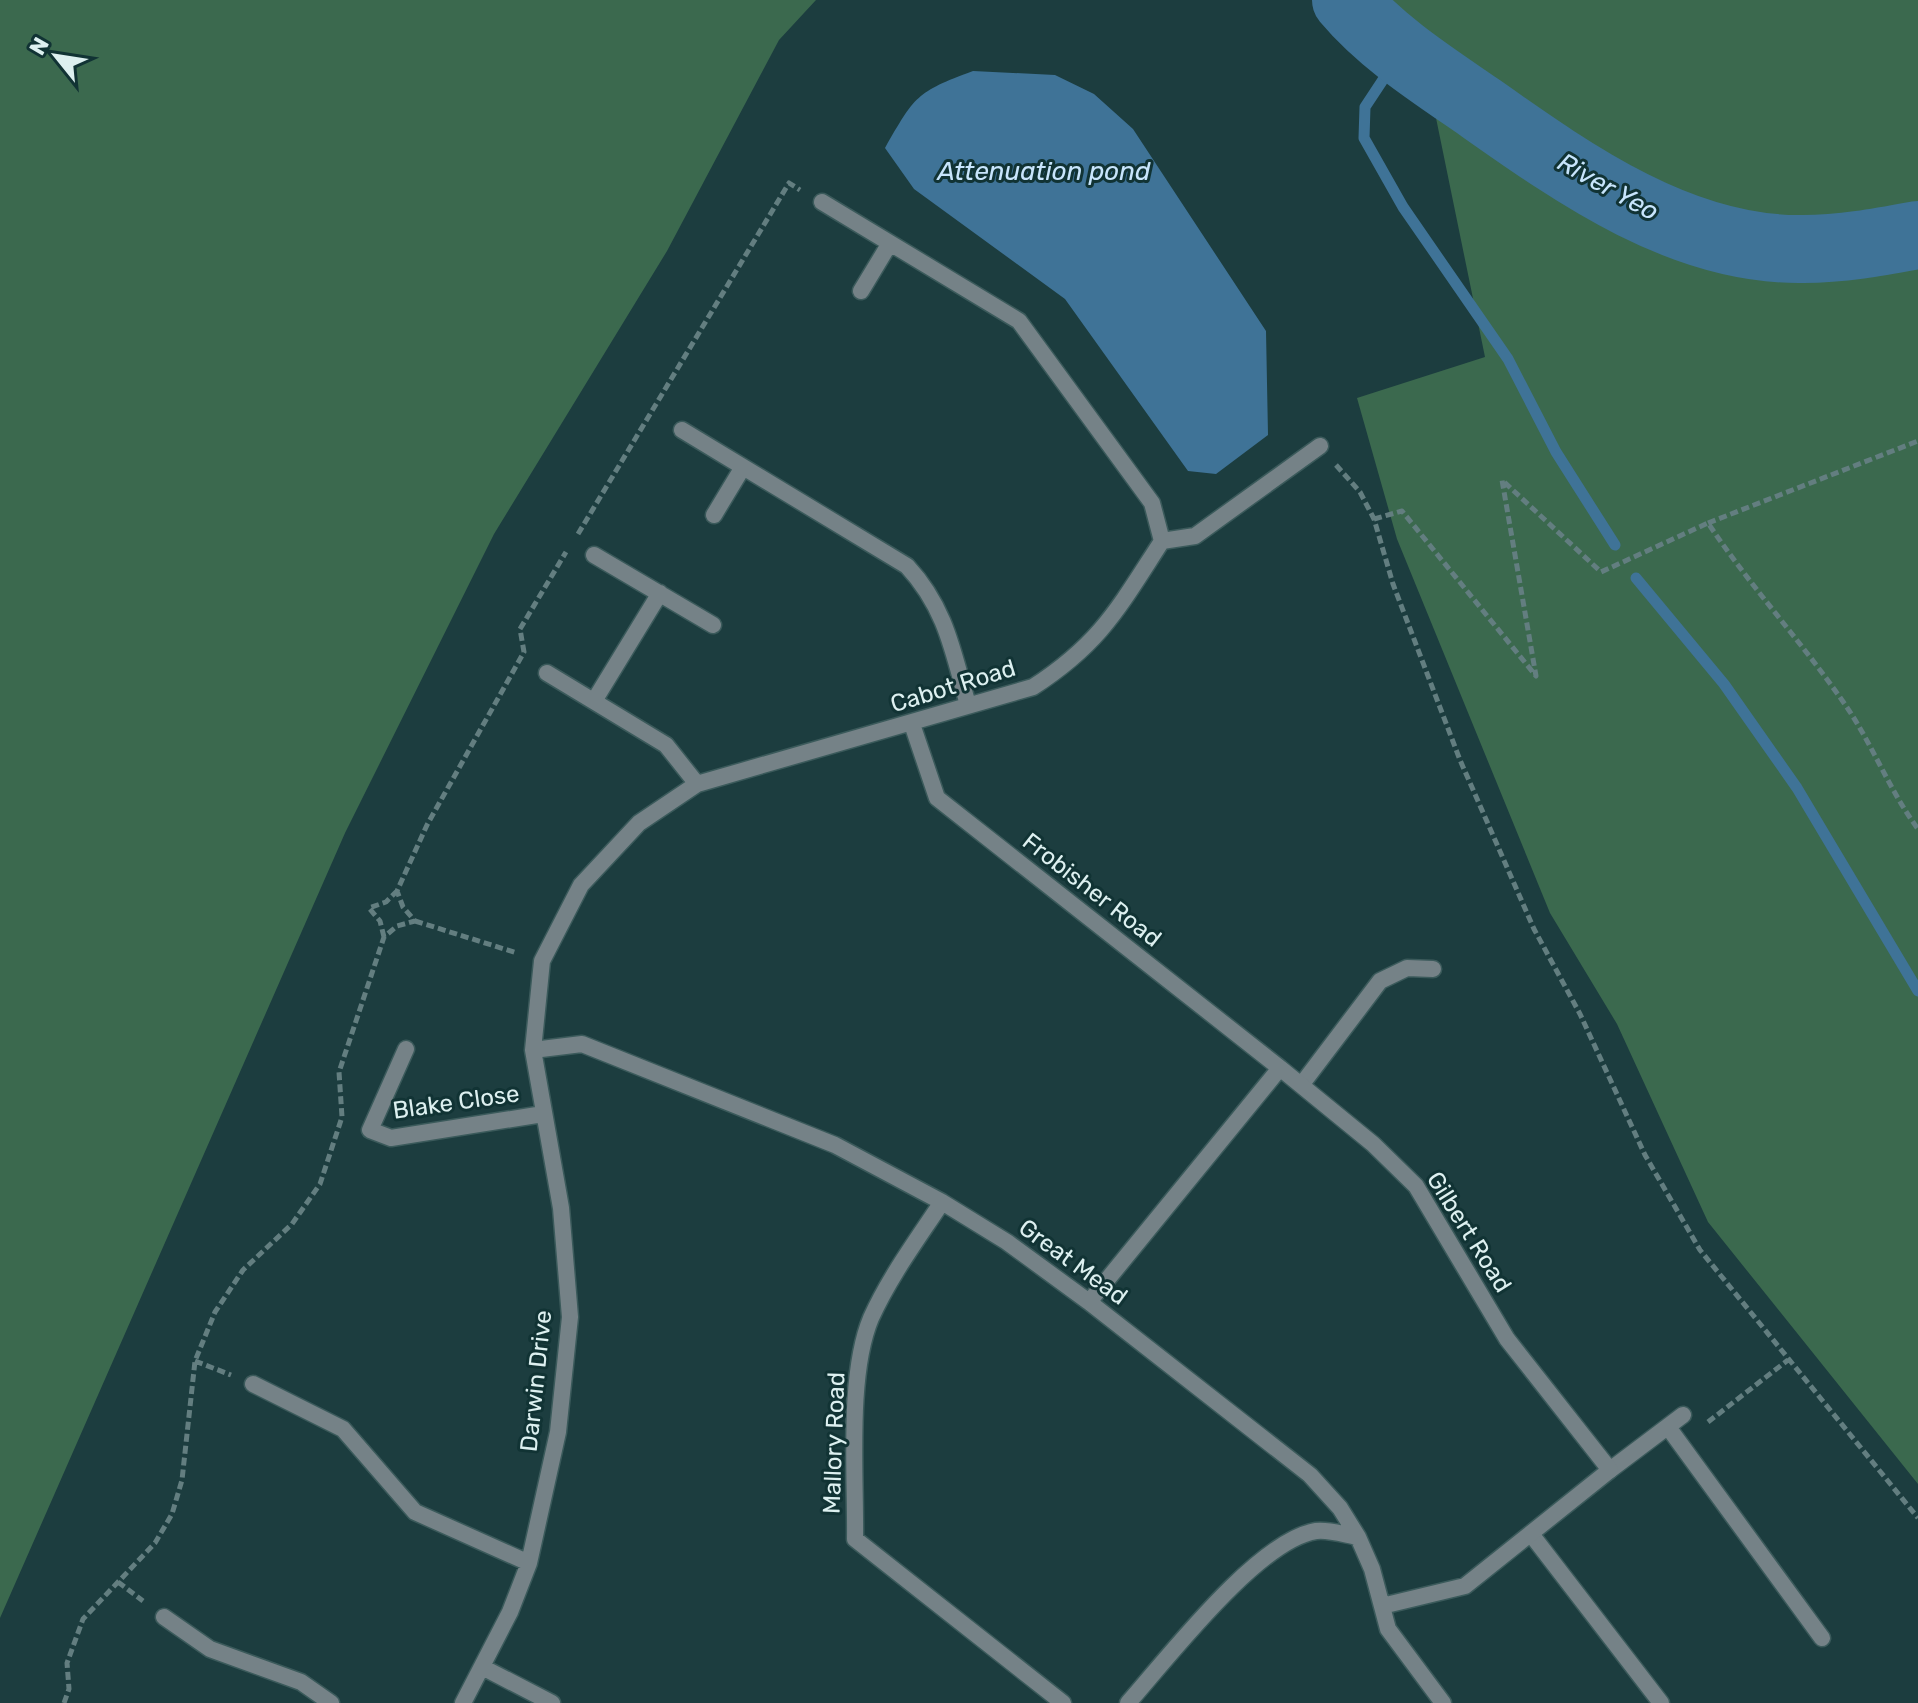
<svg xmlns="http://www.w3.org/2000/svg" width="1918" height="1703" font-family="Rubik,sans-serif">
<style>
.green{fill:#3b694e}
.water{fill:#3f7397}
.lines{fill:none;stroke-linecap:round;stroke-linejoin:round}
.stream{stroke:#3f7397;stroke-width:11}
.river{stroke:#3f7397;stroke-width:68}
.service-casing{stroke:#3b5a5b;stroke-width:19}
.minor-casing{stroke:#3b5a5b;stroke-width:19}
.path{stroke:#637e80;stroke-width:5;stroke-dasharray:8 4;stroke-linecap:butt}
.service{stroke:#758287;stroke-width:16}
.minor{stroke:#758287;stroke-width:16}
.labels{text-anchor:middle;dominant-baseline:central;stroke-width:6;stroke-linejoin:round;paint-order:stroke}
.street-label{font-size:24px;fill:#ddf0f0;stroke:#113334}
.water-label{font-size:26px;font-style:italic;fill:#c8e5fc;stroke:#113334}
</style>
<rect width="100%" height="100%" fill="#1c3d3f"/>
<path class="green" d="M0,0H816L779,40L667,251L494,534L345,833L0,1618Z
M1329,0H1918V1484L1708,1222L1617,1024L1550,913L1397,539L1357,398L1485,357L1436,118Z"/>
<path class="water" d="M973,71L1055,75L1094,94L1133,129L1266,331L1268,435L1216,474L1188,471L1065,299L914,189L885,148C915,96 916,92 973,71Z"/>
<g class="lines">
<path class="stream" d="M1402,51L1365,107L1364,138L1403,207L1508,359L1556,452L1615,545
M1636,578L1724,684L1797,788L1918,991"/>
<path class="river" d="M1346,0C1382,43 1434,76 1479,107C1574,174 1682,251 1803,249C1843,249 1880,242 1918,235"/>
<defs>
<path id="service" d="M1302,1084L1380,981L1407,968L1433,969
M1668,1427L1822,1638
M1610,1470L1683,1415
M1531,1534L1661,1703"/>
<path id="minor" d="M822,202L1019,321L1152,503L1162,541
M861,291L890,243
M682,430L907,566C946,608 953,652 968,705
M714,515L743,467
M594,555L713,625
M547,673L666,745L697,784
M594,701L660,593
M912,724L937,798L1280,1068
M406,1049L370,1130L391,1138L543,1114
M533,1050L582,1044L835,1145L942,1202L1007,1242L1089,1302L1310,1475L1340,1508L1358,1537L1372,1569L1388,1629L1443,1703
M942,1202C917,1240 890,1276 871,1318C847,1375 856,1476 855,1539L1063,1703
M1089,1302L1280,1068L1373,1144L1416,1186L1507,1339L1610,1470L1465,1586L1382,1606
M253,1384L343,1429L415,1512L529,1563
M164,1617L210,1649L301,1682L331,1703
M484,1668L552,1703
M463,1703L510,1612L529,1563L558,1432L570,1317L561,1208L533,1050L542,961L581,885L639,823L697,784L1033,687C1101,643 1119,607 1162,541L1195,536L1320,446
M1128,1703C1167,1659 1258,1540 1316,1531C1328,1529 1346,1535 1358,1537"/>
</defs>
<use href="#service" class="service-casing"/>
<use href="#minor" class="minor-casing"/>
<path class="path" d="M1336,465L1360,492L1374,519L1393,584L1460,760L1534,929L1580,1014L1645,1155L1700,1250L1918,1518
M1374,519L1402,511L1536,676L1502,480L1601,572L1708,523C1750,586 1801,641 1844,703C1872,743 1889,790 1918,829
M1708,523L1918,441
M578,534L789,183L800,190
M415,921L517,953
M384,937L380,921L369,908L386,902L397,891
M195,1361L231,1375
M1708,1422L1788,1360
M118,1582L143,1601
M64,1703L69,1689L67,1663L83,1619L155,1543L172,1514L182,1480L195,1361L215,1312L243,1270L292,1224L320,1184L342,1117L339,1072L384,937L397,926L415,921L403,907L397,891L427,825L524,652L520,629L566,552"/>
<use href="#service" class="service"/>
<use href="#minor" class="minor"/>
</g>
<g class="labels">
<g class="street-label">
<text transform="translate(953 686) rotate(-17)">Cabot Road</text>
<text transform="translate(1092 890) rotate(38)">Frobisher Road</text>
<text transform="translate(456 1102) rotate(-8)">Blake Close</text>
<text transform="translate(1469 1232) rotate(58)">Gilbert Road</text>
<text transform="translate(1073 1262) rotate(36)">Great Mead</text>
<text transform="translate(536 1381) rotate(-84)">Darwin Drive</text>
<text transform="translate(834 1443) rotate(-88)">Mallory Road</text>
</g>
<g class="water-label">
<text x="1044" y="171">Attenuation pond</text>
<text transform="translate(1608 187) rotate(29)">River Yeo</text>
</g>
</g>
<g transform="translate(56 56) rotate(300)" stroke="#113334" stroke-width="6" paint-order="stroke">
<path d="M0-6L14 30L0 20L-14 30Z" fill="#ddf0f0"/>
<text y="-12" font-size="22" font-weight="bold" text-anchor="middle" fill="#ddf0f0">N</text>
</g>
</svg>
